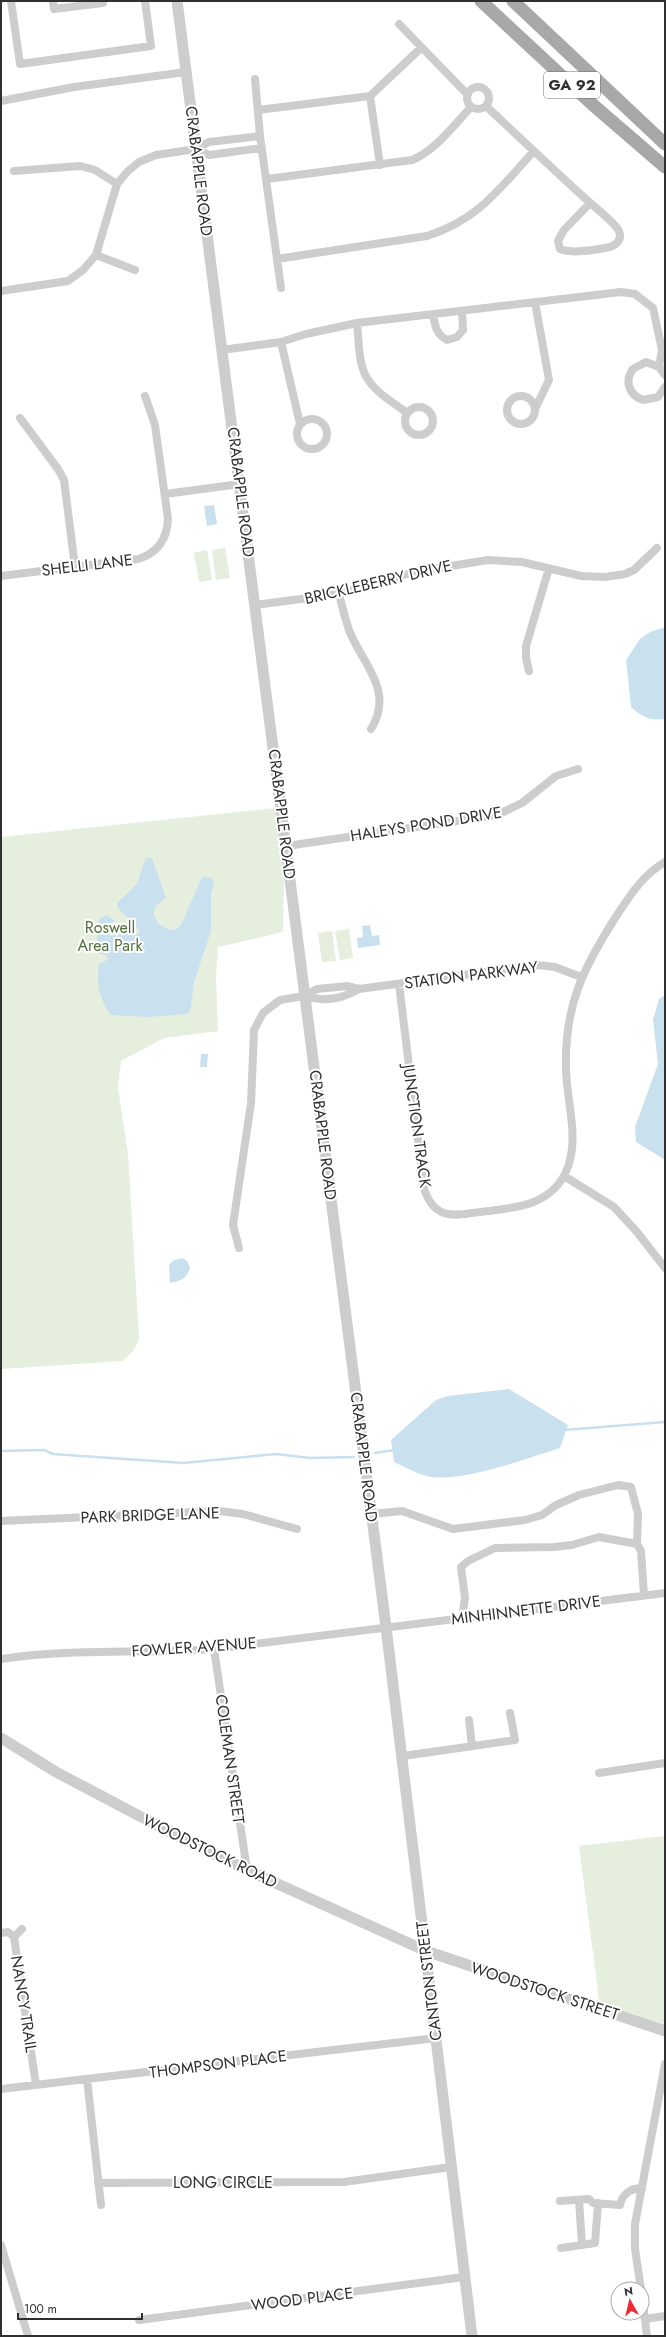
<svg xmlns="http://www.w3.org/2000/svg" width="666" height="2337" font-family="Jost,sans-serif">
<style>
.green{fill:#e6eedd}
.water{fill:#c9e0ef}
.lines{fill:none;stroke-linecap:round;stroke-linejoin:round}
.stream{stroke:#c9e0ef;stroke-width:2.5}
.minor{stroke:#cdcdcd;stroke-width:8}
.tertiary{stroke:#cdcdcd;stroke-width:11}
.primary{stroke:#a8a8a8;stroke-width:13}
.labels{text-anchor:middle;dominant-baseline:central;stroke-width:4;stroke-linejoin:round;paint-order:stroke}
.shield{fill:#fff;stroke:#6e6e6e;stroke-width:1}
.shield-label{font-size:15px;font-weight:bold;fill:#303030}
.street-label{font-size:16px;fill:#303030;stroke:#fff}
.park-label{font-size:16px;fill:#526f3a;stroke:#fff}
</style>
<rect width="100%" height="100%" fill="#fff"/>
<path class="green" d="M225,548L230,578L216,580L212,550Z
M207,550L212,580L199,582L194,553Z
M285,807L283,932L218,947L216,977L218,1031L164,1038L121,1061L118,1088L128,1154L139,1338L134,1350L122,1361L1,1369V837Z
M349,929L353,958L340,960L335,931Z
M332,931L336,961L322,962L318,933Z
M665,1836V2031L601,2014L579,1846Z"/>
<path class="water" d="M214,505L217,524L207,526L204,506Z
M665,627V719C650,721 642,717 631,707L626,660L640,639L650,632Z
M146,857L152,858L166,898C163,900 158,903 156,906C148,919 165,931 176,930L181,925L202,877L212,878L214,884L211,893V931L194,982L191,1006L188,1014L148,1017L111,1015C99,999 96,983 99,963L106,961L108,956L96,952V949L99,919L107,915L124,929L139,934V930L118,908L117,903L137,884Z
M370,925L372,936L379,935L380,945L358,948L357,938L363,937L362,926Z
M665,995V1160L636,1142L635,1127L658,1064L653,1020L659,999Z
M201,1054H208L207,1067H200Z
M182,1258L187,1261L190,1267C187,1279 181,1281 170,1283L169,1265L174,1260Z
M509,1389L568,1425L560,1448C525,1459 466,1481 431,1477C419,1475 405,1467 394,1462L391,1440L436,1400L448,1396Z"/>
<g class="lines">
<path class="stream" d="M564,1430L665,1422
M1,1451L44,1450L53,1454L183,1463L276,1454L310,1458L354,1457
M375,1453L394,1450"/>
<path class="minor" d="M11,1L20,64L151,46L145,1
M53,1L54,9L103,3V1
M399,24L467,94
M255,79L260,136L281,288
M467 98a11 11 0 1 1 22 0a11 11 0 1 1-22 0Z
M370,96L380,165
M1,101L74,87L186,72
M486,106C520,138 554,170 588,201C596,208 615,223 619,231C623,241 614,247 605,248C591,250 573,254 560,249L558,241L564,230L590,203
M258,110L370,96L421,48
M196,149L209,155L262,148
M14,171L80,166L95,170L117,184
M267,179L412,160C436,150 453,126 471,107
M96,255L135,270
M277,259L427,236C478,220 499,189 534,151
M1,291L68,281L83,270L96,255L117,184L128,171L139,162L156,155L196,149L209,142L260,136
M433,314C435,326 436,334 447,340L457,337L463,330L462,311
M357,323C359,339 358,364 367,378C376,393 394,403 407,413
M281,342L300,424
M222,350L281,342L306,334L357,323L621,292L635,294L653,308L662,350L659,367
M665,375L659,367L646,362L633,369C624,381 629,395 643,400L658,397L665,387
M507 410a14 14 0 1 1 28 0a14 14 0 1 1-28 0Z
M405 421a14 14 0 1 1 28 0a14 14 0 1 1-28 0Z
M535,409L549,380L535,302
M20,418L58,469L64,480L75,567
M297 434a15 15 0 1 1 30 0a15 15 0 1 1-30 0Z
M165,494L240,484
M1,576L138,559C158,553 167,539 168,519L155,425L145,396
M339,594C342,606 345,618 349,630C362,664 395,690 371,729
M255,605L339,594L414,572L488,560L522,562L581,576L605,577L625,574L634,570L657,548
M529,671L526,658V646L549,568
M287,846L497,815L522,803L556,776L578,769
M399,984L424,1189C428,1200 433,1209 444,1213C455,1217 469,1213 480,1212C512,1208 548,1207 565,1174C581,1141 567,1106 566,1070C564,1006 583,968 617,915C631,894 643,875 665,862
M304,996C323,1002 342,999 359,989
M564,1176L614,1207L637,1232L665,1268
M239,1248L233,1225L251,1103L254,1030L263,1013L280,1000L304,996L317,989L347,986L359,989L537,965L555,967L581,977
M372,1514L402,1511L453,1529L525,1520L542,1515L556,1505L579,1495L618,1485L631,1487L638,1514L637,1544L599,1537L572,1545L554,1547L495,1548L468,1561L461,1567L465,1598L462,1618
M1,1521L219,1511L243,1514L297,1529
M637,1544L641,1551L644,1595
M214,1649L247,1870
M1,1659C71,1648 143,1654 214,1649L665,1593
M469,1720L472,1746
M403,1756L515,1740L510,1713
M599,1773L665,1763
M1,1933L8,1932L14,1937L36,2085
M14,1937L22,1929
M87,2079L101,2205
M1,2089L436,2038
M98,2183L344,2182L451,2167
M579,2200L582,2245
M560,2201L589,2199L593,2203L620,2205C622,2194 632,2187 642,2189
M1,2245L28,2336
M561,2248L595,2243L598,2203
M641,2289L635,2249V2224L665,2064
M642,2296L647,2336
M645,2319L665,2316
M139,2320L464,2277"/>
<path class="tertiary" d="M177,1L386,1627L472,2336
M1,1738L56,1772L166,1830L247,1870L426,1951L665,2031"/>
<path class="primary" d="M481,1L592,104L665,167
M513,1L665,144"/>
</g>
<g class="labels">
<rect class="shield" x="544" y="72" width="56" height="26" rx="3"/>
<g class="shield-label">
<text x="572" y="85">GA 92</text>
</g>
<g class="street-label">
<text transform="translate(199 171) rotate(83)">CRABAPPLE ROAD</text>
<text transform="translate(241 492) rotate(83)">CRABAPPLE ROAD</text>
<text transform="translate(87 565) rotate(-7)">SHELLI LANE</text>
<text transform="translate(378 582) rotate(-13)">BRICKLEBERRY DRIVE</text>
<text transform="translate(282 814) rotate(83)">CRABAPPLE ROAD</text>
<text transform="translate(426 824) rotate(-9)">HALEYS POND DRIVE</text>
<text transform="translate(471 975) rotate(-7)">STATION PARKWAY</text>
<text transform="translate(417 1126) rotate(82)">JUNCTION TRACK</text>
<text transform="translate(323 1135) rotate(83)">CRABAPPLE ROAD</text>
<text transform="translate(364 1457) rotate(83)">CRABAPPLE ROAD</text>
<text transform="translate(150 1515) rotate(-2)">PARK BRIDGE LANE</text>
<text transform="translate(526 1610) rotate(-7)">MINHINNETTE DRIVE</text>
<text transform="translate(194 1647) rotate(-4)">FOWLER AVENUE</text>
<text transform="translate(230 1759) rotate(82)">COLEMAN STREET</text>
<text transform="translate(210 1851) rotate(26)">WOODSTOCK ROAD</text>
<text transform="translate(429 1981) rotate(-97)">CANTON STREET</text>
<text transform="translate(545 1991) rotate(18)">WOODSTOCK STREET</text>
<text transform="translate(24 2004) rotate(81)">NANCY TRAIL</text>
<text transform="translate(218 2064) rotate(-7)">THOMPSON PLACE</text>
<text x="223" y="2182">LONG CIRCLE</text>
<text transform="translate(302 2299) rotate(-7)">WOOD PLACE</text>
</g>
<g class="park-label">
<text x="110" y="927">Roswell<tspan x="110" dy="18">Area Park</tspan></text>
</g>
</g>
<rect width="666" height="2337" fill="none" stroke="#303030" stroke-width="4"/>
<g transform="translate(630 2301) rotate(352)"><circle r="19" fill="#ffffff" stroke="#acacac"/>
<path d="M0-3L7 15L0 10L-7 15Z" fill="#f02936"/>
<text y="-6" font-size="11" font-weight="bold" text-anchor="middle" fill="#303030">N</text>
</g>
<path d="M18 2313v6h124v-6" fill="none" stroke="#303030" stroke-width="2"/>
<text x="24" y="2313" font-size="12" fill="#303030" stroke="#ffffff" stroke-width="3" paint-order="stroke">100 m</text>
</svg>
